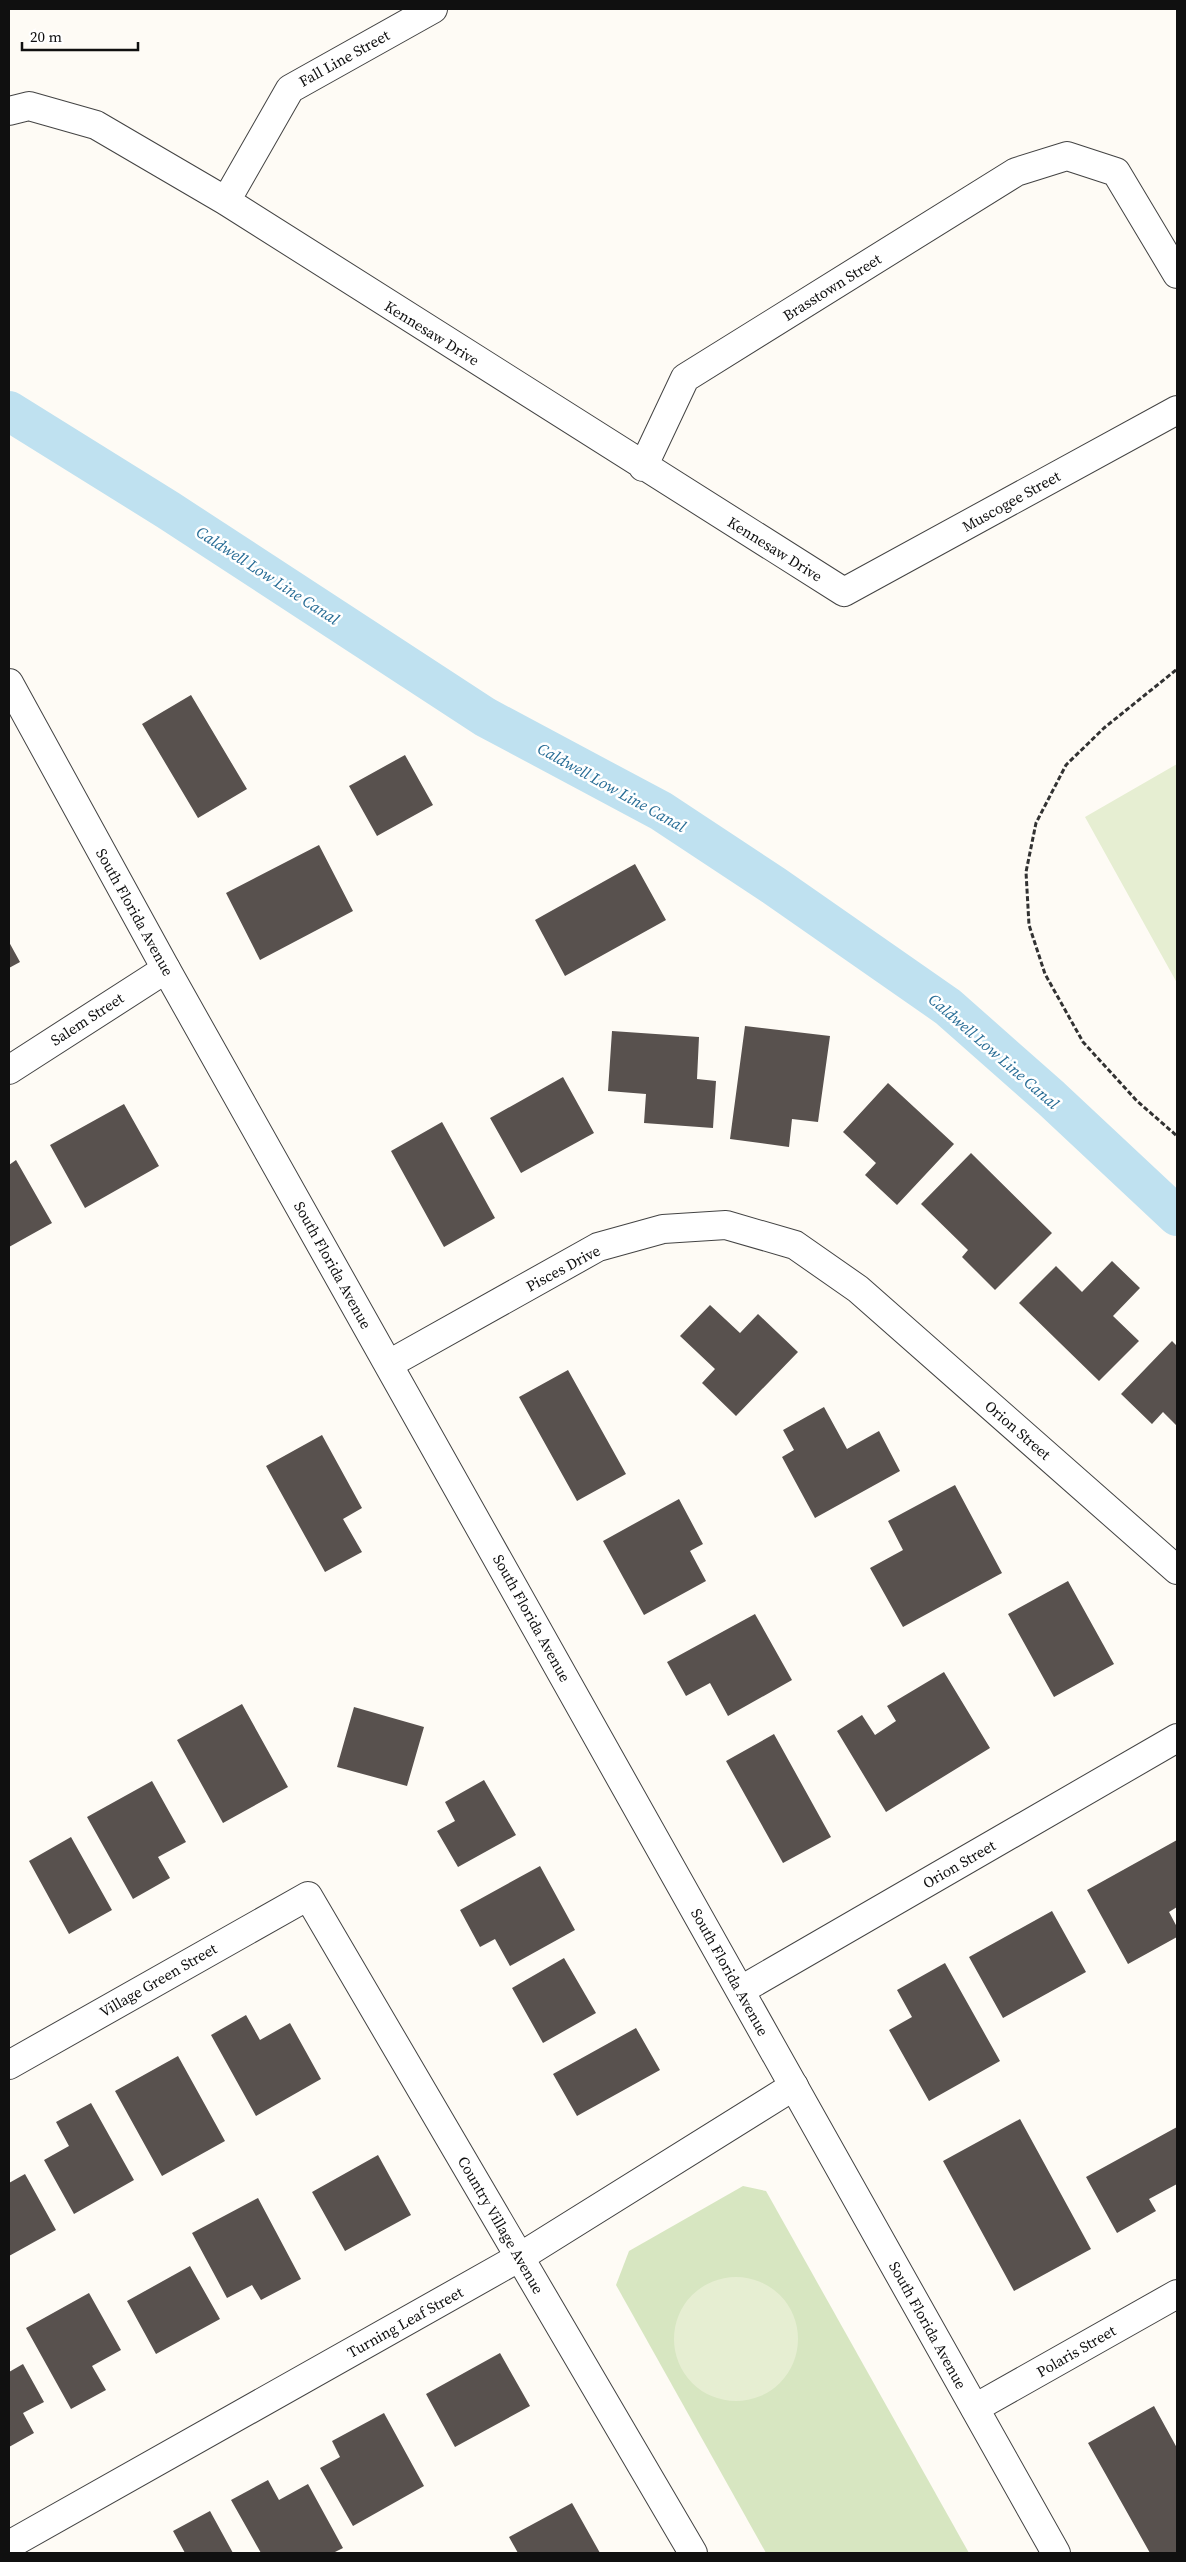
<svg xmlns="http://www.w3.org/2000/svg" width="1186" height="2562" font-family="'Source Serif 4',serif">
<style>
.green{fill:#d7e6c1}
.pitch{fill:#e6eed2}
.lines{fill:none;stroke-linecap:round;stroke-linejoin:round}
.canal{stroke:#bfe1f0;stroke-width:40}
.building{fill:#58514e}
.minor-casing{stroke:#434343;stroke-width:30}
.tertiary-casing{stroke:#434343;stroke-width:30}
.path{stroke:#323232;stroke-width:3;stroke-dasharray:5 2.5;stroke-linecap:butt}
.minor{stroke:#fff;stroke-width:28}
.tertiary{stroke:#fff;stroke-width:28}
.labels{text-anchor:middle;dominant-baseline:central;stroke-width:5;stroke-linejoin:round;paint-order:stroke}
.street-label{font-size:15px;fill:#101010;stroke:#fff}
.water-label{font-size:16px;font-style:italic;fill:#276c95;stroke:#fff}
</style>
<rect width="100%" height="100%" fill="#fefbf5"/>
<path class="green" d="M743,2186L766,2191L969,2553H766L616,2285L629,2251Z"/>
<path class="pitch" d="M1177,764V983L1085,817Z
M674 2339a62 62 0 1 1 124 0a62 62 0 1 1-124 0Z"/>
<g class="lines">
<path class="canal" d="M9,411L168,510L485,717L661,811L773,885L948,1007L1051,1098L1177,1216"/>
</g>
<path class="building" d="M191,695L247,789L198,818L142,724Z
M405,755L433,805L377,836L349,786Z
M319,845L353,911L260,960L226,893Z
M635,864L666,920L565,976L535,920Z
M9,942L20,962L9,968Z
M745,1026L830,1036L818,1122L792,1119L789,1147L730,1139Z
M612,1031L699,1037L697,1079L716,1081L713,1128L644,1123L646,1094L608,1091Z
M563,1077L594,1133L521,1173L490,1118Z
M888,1083L954,1144L897,1205L865,1175L876,1163L843,1132Z
M124,1104L159,1166L85,1208L50,1145Z
M442,1122L495,1218L444,1247L391,1151Z
M971,1153L1052,1233L995,1290L962,1257L968,1250L921,1204Z
M16,1160L52,1223L9,1247V1165Z
M1112,1261L1140,1288L1113,1316L1139,1341L1099,1381L1019,1303L1056,1266L1082,1292Z
M710,1305L740,1333L758,1314L798,1352L736,1416L702,1383L715,1369L680,1336Z
M1172,1341L1177,1346V1426L1163,1412L1152,1424L1121,1394Z
M568,1370L626,1474L577,1501L519,1397Z
M824,1407L847,1449L879,1431L900,1471L815,1518L782,1457L794,1450L783,1430Z
M322,1435L362,1508L343,1519L362,1552L325,1572L266,1466Z
M955,1485L1002,1573L903,1627L870,1568L903,1550L888,1521Z
M679,1499L703,1544L690,1551L706,1581L644,1615L603,1541Z
M1068,1581L1114,1664L1054,1697L1008,1614Z
M755,1614L792,1680L728,1716L710,1683L686,1696L667,1662Z
M944,1672L990,1748L886,1812L837,1731L862,1715L875,1735L896,1721L887,1706Z
M242,1704L288,1787L223,1823L177,1740Z
M354,1707L424,1727L407,1786L337,1767Z
M774,1734L831,1837L783,1863L726,1761Z
M484,1780L516,1835L458,1867L437,1831L455,1821L445,1802Z
M152,1781L186,1842L158,1857L170,1878L133,1899L87,1817Z
M71,1837L112,1910L69,1934L29,1861Z
M1177,1840V1907L1169,1912L1177,1927V1937L1128,1964L1087,1890Z
M540,1866L575,1930L510,1966L495,1939L480,1947L460,1910Z
M1052,1911L1086,1972L1003,2018L969,1957Z
M564,1958L596,2013L543,2043L512,1988Z
M945,1963L1000,2061L929,2101L889,2030L912,2017L897,1990Z
M246,2015L260,2040L290,2023L321,2079L256,2116L211,2035Z
M636,2028L660,2070L577,2116L553,2074Z
M178,2056L225,2141L162,2176L115,2091Z
M91,2103L134,2180L74,2214L44,2160L69,2146L56,2122Z
M1020,2119L1091,2249L1014,2291L943,2161Z
M1177,2127V2184L1149,2199L1156,2211L1117,2233L1086,2177Z
M378,2155L411,2215L345,2251L312,2192Z
M25,2174L56,2230L9,2256V2183Z
M258,2198L301,2279L261,2300L252,2285L227,2298L192,2233Z
M190,2266L220,2319L156,2354L127,2301Z
M89,2293L121,2350L92,2366L106,2390L71,2409L26,2328Z
M500,2353L530,2406L455,2447L426,2394Z
M23,2364L44,2402L23,2413L34,2433L9,2447V2372Z
M1154,2406L1177,2448V2553H1150L1088,2443Z
M384,2413L424,2486L353,2526L320,2468L340,2457L332,2441Z
M268,2480L279,2500L308,2484L343,2548L333,2553H261L231,2500Z
M572,2503L600,2553H518L509,2537Z
M210,2511L233,2553H185L173,2531Z"/>
<g class="lines">
<defs>
<path id="minor" d="M9,111L29,106L96,125L226,201L844,592L1177,410
M226,201L290,89L433,9
M643,467L685,378L1016,172L1067,156L1116,172L1177,274
M9,1070L166,969
M389,1364L598,1247L663,1229L726,1225L795,1245L858,1289L1177,1570
M741,1990L1177,1738
M9,2065L308,1896L693,2553
M975,2408L1177,2294
M9,2545L520,2257L794,2086"/>
<path id="tertiary" d="M9,683L166,969L1056,2553"/>
</defs>
<use href="#minor" class="minor-casing"/>
<use href="#tertiary" class="tertiary-casing"/>
<path class="path" d="M1176,670L1104,728L1066,765L1036,823L1026,872L1029,925L1045,974L1083,1042L1137,1101L1177,1136"/>
<use href="#minor" class="minor"/>
<use href="#tertiary" class="tertiary"/>
</g>
<g class="labels">
<g class="street-label">
<text transform="translate(344 58) rotate(-29)">Fall Line Street</text>
<text transform="translate(832 287) rotate(-32)">Brasstown Street</text>
<text transform="translate(432 333) rotate(32)">Kennesaw Drive</text>
<text transform="translate(1011 501) rotate(-29)">Muscogee Street</text>
<text transform="translate(775 549) rotate(32)">Kennesaw Drive</text>
<text transform="translate(135 912) rotate(61)">South Florida Avenue</text>
<text transform="translate(87 1019) rotate(-33)">Salem Street</text>
<text transform="translate(333 1265) rotate(61)">South Florida Avenue</text>
<text transform="translate(563 1268) rotate(-28)">Pisces Drive</text>
<text transform="translate(1018 1430) rotate(41)">Orion Street</text>
<text transform="translate(532 1618) rotate(61)">South Florida Avenue</text>
<text transform="translate(959 1864) rotate(-30)">Orion Street</text>
<text transform="translate(730 1972) rotate(61)">South Florida Avenue</text>
<text transform="translate(158 1980) rotate(-30)">Village Green Street</text>
<text transform="translate(501 2225) rotate(60)">Country Village Avenue</text>
<text transform="translate(405 2322) rotate(-29)">Turning Leaf Street</text>
<text transform="translate(928 2325) rotate(61)">South Florida Avenue</text>
<text transform="translate(1076 2351) rotate(-30)">Polaris Street</text>
</g>
<g class="water-label">
<text transform="translate(268 575) rotate(33)">Caldwell Low Line Canal</text>
<text transform="translate(612 787) rotate(29)">Caldwell Low Line Canal</text>
<text transform="translate(994 1051) rotate(41)">Caldwell Low Line Canal</text>
</g>
</g>
<rect width="1186" height="2562" fill="none" stroke="#101010" stroke-width="20"/>
<path d="M22 42v8h116v-8" fill="none" stroke="#101010" stroke-width="2.5"/>
<text x="30" y="42" font-size="15" fill="#101010" stroke="#ffffff" stroke-width="4" paint-order="stroke">20 m</text>
</svg>
